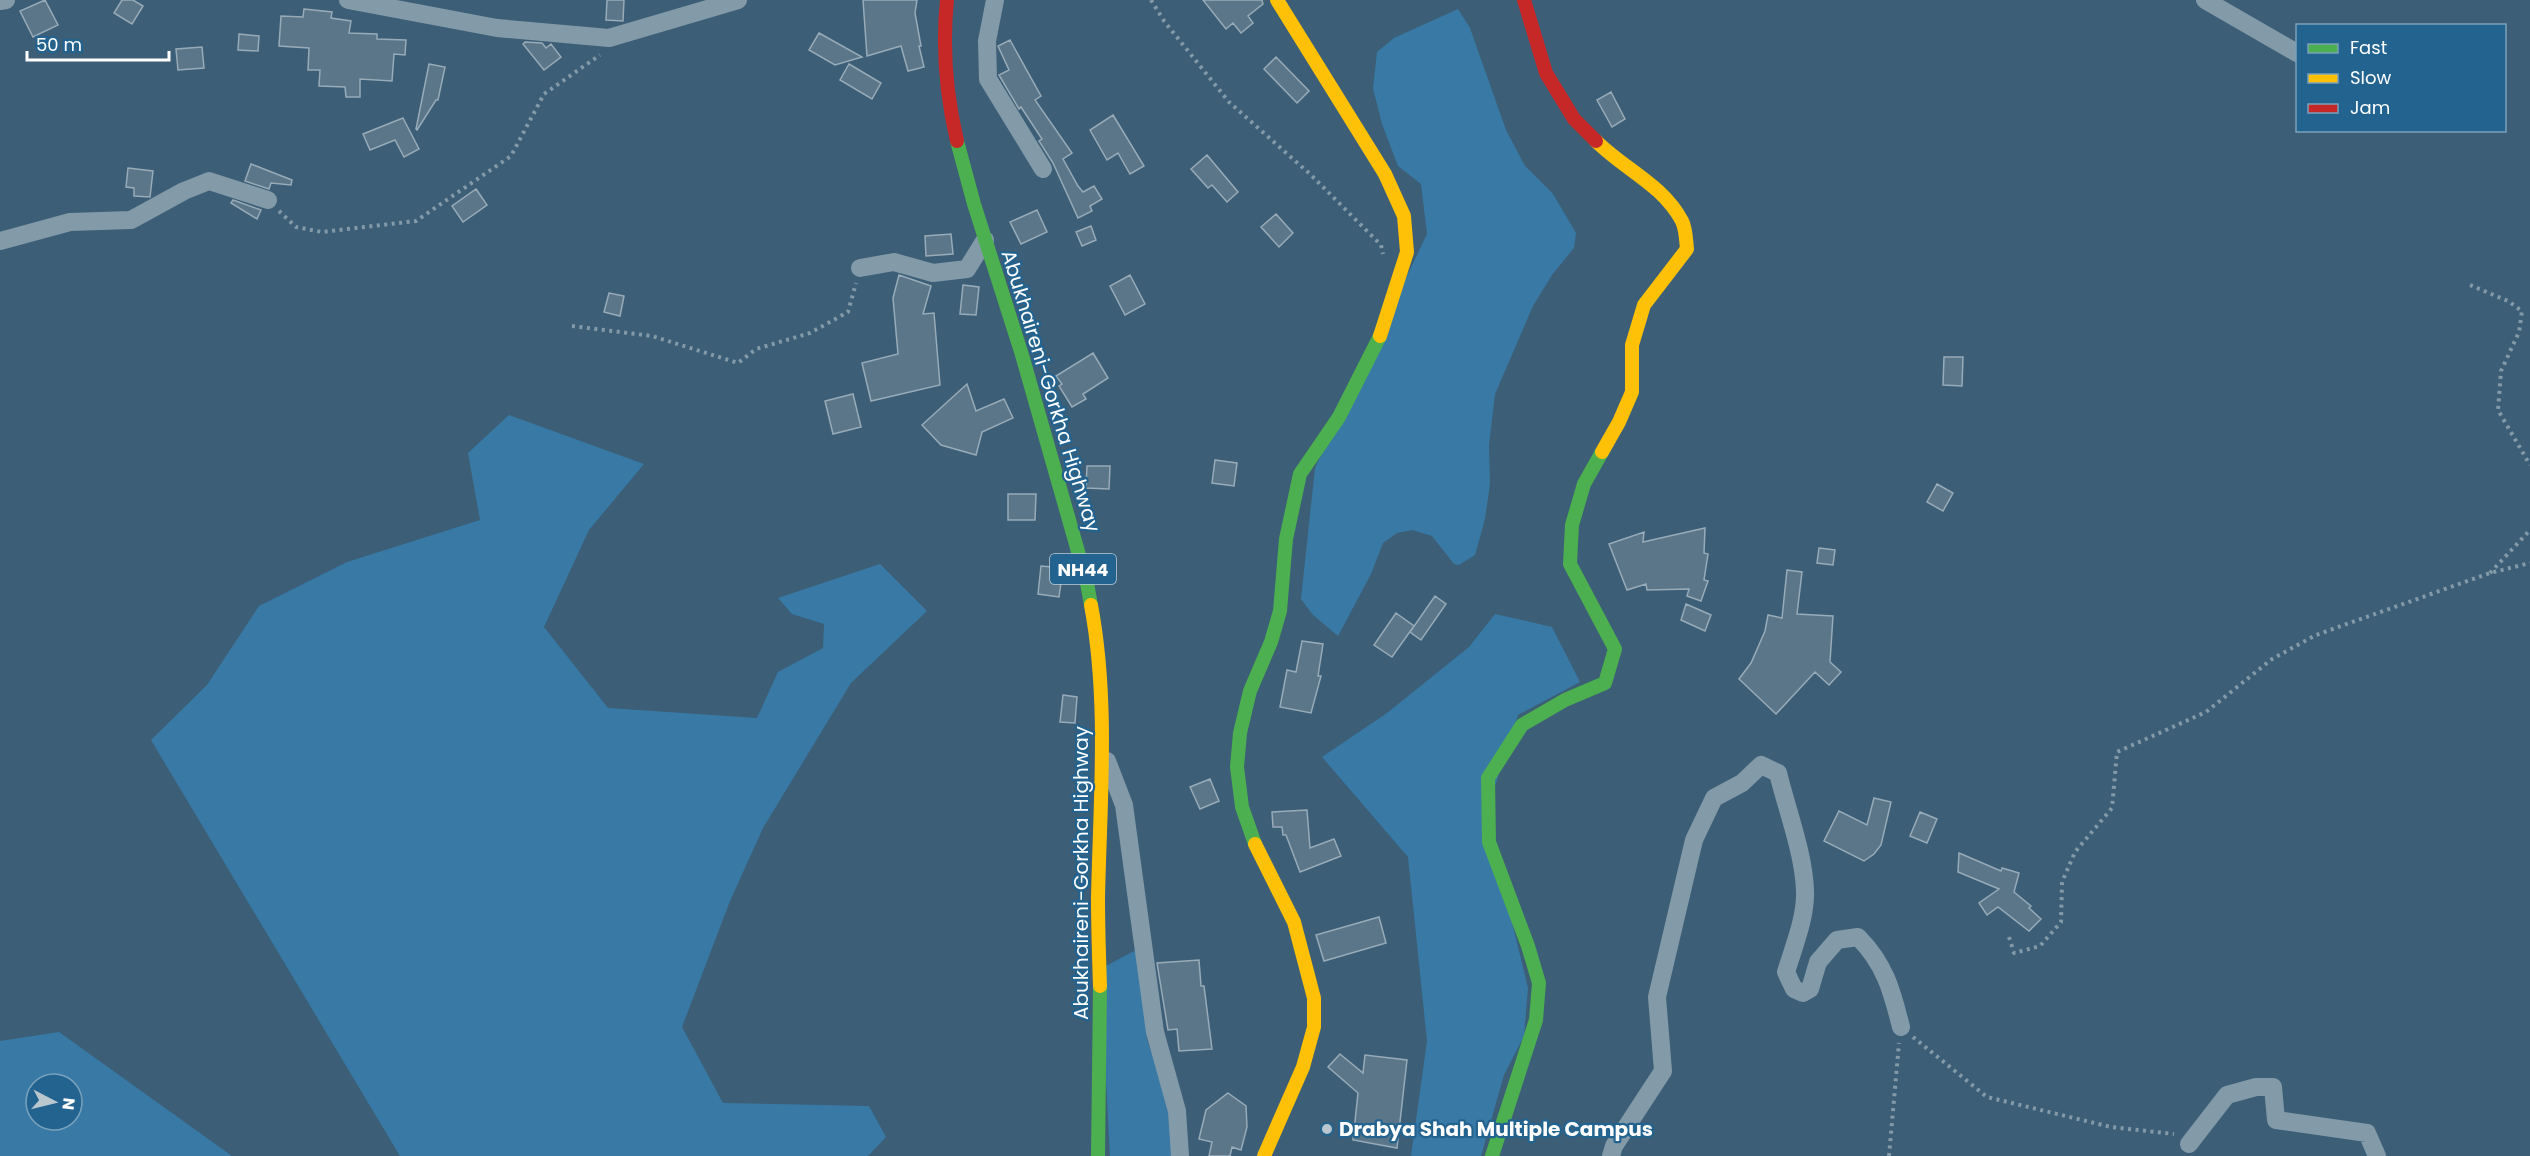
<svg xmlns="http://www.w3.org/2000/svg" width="2530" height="1156" font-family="Poppins,sans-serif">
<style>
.green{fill:#387aa5;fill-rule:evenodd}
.building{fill:#5b7689;stroke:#98abb8;stroke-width:1.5}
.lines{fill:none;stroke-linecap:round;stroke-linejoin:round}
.path{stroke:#839aa9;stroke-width:4;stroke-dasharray:3 4.5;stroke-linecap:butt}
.street{stroke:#839aa9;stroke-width:18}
.fast{stroke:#4caf50;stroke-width:14}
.slow{stroke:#ffc107;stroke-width:14}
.jam{stroke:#c62828;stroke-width:14}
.poi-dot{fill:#bbc7cf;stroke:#23638f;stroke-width:2}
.labels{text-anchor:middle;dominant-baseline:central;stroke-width:4.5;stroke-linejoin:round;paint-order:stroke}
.shield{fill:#23638f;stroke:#bdd0dd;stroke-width:1.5}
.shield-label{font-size:18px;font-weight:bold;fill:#fff}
.street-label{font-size:20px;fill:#fff;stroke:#23638f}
.poi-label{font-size:20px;font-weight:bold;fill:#fff;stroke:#23638f;text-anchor:start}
</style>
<rect width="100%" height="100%" fill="#3c5e76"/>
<path class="green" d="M1458,9L1470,28L1506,130L1525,166L1553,194L1576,233L1574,248L1552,275L1533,306L1495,394L1489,445L1490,484L1485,519L1475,555L1459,565L1454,564L1432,536L1412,530L1397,533L1383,543L1371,574L1338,636L1313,615L1301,599L1315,468L1427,234L1421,184L1398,166L1382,124L1373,88L1377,52L1394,38Z
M509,415L644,464L589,530L544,627L608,708L757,718L778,672L823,648L824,624L792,614L778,598L880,564L927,611L851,683L763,828L730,901L682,1027L723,1103L869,1106L886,1137L868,1156H400L151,740L207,685L259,606L347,562L480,520L468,453Z
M1495,614L1552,627L1580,682L1518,715L1486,814L1528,988L1524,1036L1504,1075L1481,1156H1411L1427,1041L1408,857L1322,757L1387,713L1469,647Z
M1138,949L1147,1039L1171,1111L1173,1156H1110L1100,969Z
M59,1032L232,1156H0V1041ZM36,1084H72V1120H36Z"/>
<path class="building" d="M45,0L58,25L33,37L20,11Z
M122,0H133L143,6L132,24L114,13Z
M607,0H624L623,21L606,20Z
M863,0H917L915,13L921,46H919L924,67L908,71L901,46L867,56Z
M1203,0H1262L1263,4L1248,16L1253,23L1241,33L1233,23L1226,29Z
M304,9L332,12L331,18L351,21L349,33L377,34V39L406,40L405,55L394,54L392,81L360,79V97H346L345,87L319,86L320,70H308L309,48L279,46L281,16L303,17Z
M819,33L862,57L835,65L809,50Z
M239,34L259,36L258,51L238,50Z
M1010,40L1041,96L1035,100L1072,153L1063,159L1078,186L1083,192L1094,186L1102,199L1090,206L1092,211L1078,218L1053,163L1039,141L1042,139L1021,107L1019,109L999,75L1009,70L998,46Z
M525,42L542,43L546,48L551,44L561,57L544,70L523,44Z
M202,47L204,68L178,70L176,49Z
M1276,57L1309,91L1297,103L1264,69Z
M429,64L445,67L438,100H436L417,130L416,129Z
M849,64L881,83L872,99L840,80Z
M1611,92L1625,119L1612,127L1597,100Z
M1113,115L1144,166L1130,174L1118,153L1107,160L1090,130Z
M403,118L419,149L404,157L395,140L370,150L363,134Z
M1207,155L1238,192L1227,202L1212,185L1208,188L1191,169Z
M251,164L292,180L291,185L271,183L269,189L245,181Z
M128,168L153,171L150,197L134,196V188L126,187Z
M476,189L487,205L463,222L452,206Z
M233,200L261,210L257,219L231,203Z
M1037,210L1047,232L1021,244L1010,222Z
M1276,214L1293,233L1279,247L1261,227Z
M1091,226L1096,240L1082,246L1076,232Z
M951,234L953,254L926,256L925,236Z
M899,275L931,286L923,314L934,313L940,385L871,401L862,363L898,354L893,298Z
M1130,275L1145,304L1125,315L1110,286Z
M963,285L979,287L976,315L960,314Z
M609,293L624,296L620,316L604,312Z
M1093,353L1108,378L1083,394L1086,399L1072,407L1059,386L1062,384L1056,376Z
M1944,357H1963L1962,386L1943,385Z
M967,384L976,411L1004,399L1013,418L982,432L976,455L941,445L922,425Z
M853,394L861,427L833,434L825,401Z
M1215,460L1237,463L1234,486L1212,483Z
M1087,466H1110L1109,489L1086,488Z
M1937,484L1953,493L1943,511L1927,502Z
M1008,494H1036L1035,520H1008Z
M1705,528L1704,553L1708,554L1704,580L1708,581L1701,601L1687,596L1689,589L1647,590L1646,584L1627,590L1609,544L1644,532L1643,542Z
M1819,548L1835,550L1833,565L1817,563Z
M1041,566L1063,568L1059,597L1038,594Z
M1787,570L1802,572L1797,614L1833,616L1830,662L1841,672L1829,685L1815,672L1776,714L1739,679L1751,663L1765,631L1768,615L1782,618Z
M1435,596L1446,604L1421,640L1410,632Z
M1686,604L1711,615L1705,631L1681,620Z
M1396,613L1414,626L1392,657L1374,645Z
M1302,641L1323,644L1318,676H1321L1311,713L1280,707L1287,670L1296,672Z
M1063,695L1077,697L1075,723L1060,722Z
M1210,779L1219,801L1200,809L1190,787Z
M1874,798L1891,802L1881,845L1874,854L1864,861L1824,841L1839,811L1867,825Z
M1307,810L1310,848L1334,839L1341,856L1300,872L1286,835H1283L1282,827H1273L1272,812Z
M1920,812L1937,819L1927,843L1910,836Z
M1959,853L2001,871L2002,868L2019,873L2014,892L2031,906L2029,908L2041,919L2029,931L1998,907L1987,915L1979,903L1999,889L1958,872Z
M1379,917L1386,943L1324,961L1316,935Z
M1199,960L1201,986H1204L1212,1049L1179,1051L1177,1029L1168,1030L1157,963Z
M1340,1054L1363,1073L1365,1055L1407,1060L1397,1148L1353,1140L1358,1093L1328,1067Z
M1228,1093L1246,1106L1247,1127L1241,1150L1232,1147L1230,1156H1209L1212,1142L1199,1139L1206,1110Z"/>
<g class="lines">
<path class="path" d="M1151,0L1164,21L1229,102L1311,175L1381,245L1383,254
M279,211L296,227L322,232L416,221L511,156L544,94L600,55
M2470,285L2508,301L2522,311L2519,332L2501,371L2498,410L2530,465
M572,326L652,336L738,363L756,349L810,333L848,312L856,283
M2490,573L2530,530
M2009,937L2014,953L2040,946L2061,922L2062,882L2075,852L2112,808L2117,752L2206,712L2272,659L2316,635L2490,573L2530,563
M1913,1037L1987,1097L2111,1127L2174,1134
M1889,1156L1899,1043"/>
<path class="street" d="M348,0L497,28L609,38L738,0
M995,0L987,41L988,79L1043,169
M2205,0L2297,53
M0,1L6,0
M0,241L70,222L131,220L184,191L209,181L268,200
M860,268L894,262L933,273L967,269L985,240
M1107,761L1124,805L1155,1032L1177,1111L1180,1156
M2189,1144L2227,1095L2256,1087H2273L2276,1120L2367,1133L2377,1156
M1611,1156L1614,1146L1663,1071L1657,997L1694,840L1714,798L1742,783L1761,765L1778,773C1787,810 1804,854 1805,891C1806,917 1794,946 1786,972L1794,989L1803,993L1810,989L1818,962L1837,940L1858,937C1885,964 1892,991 1901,1027"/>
<path class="fast" d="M957,141L974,204L1022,355L1087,583L1091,605
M1255,844L1242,807L1237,767L1240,733L1250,691L1271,642L1280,611L1286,539L1300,474L1339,417L1380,336
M1098,1156L1100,986
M1492,1156L1536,1020L1539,983L1528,946L1489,842L1488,778L1522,725L1565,700L1605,683L1615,649L1570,564L1572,525L1584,484L1602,452"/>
<path class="slow" d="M1277,0L1385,174L1404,216L1407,252L1380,336
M1596,141C1625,170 1662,184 1682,221C1686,229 1686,240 1687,249L1644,305L1632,345V392L1619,422L1602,452
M1091,605C1109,701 1100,801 1098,898C1098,927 1099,957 1100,986
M1255,844L1294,922L1314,998V1027L1303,1067L1264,1156"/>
<path class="jam" d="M947,0C942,48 946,94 957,141
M1524,0L1546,73L1574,119L1596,141"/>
</g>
<circle class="poi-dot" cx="1327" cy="1129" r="6"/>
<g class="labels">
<rect class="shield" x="1050" y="554" width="66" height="30" rx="4.5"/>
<g class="shield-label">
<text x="1083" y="569">NH44</text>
</g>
<g class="street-label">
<text transform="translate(1051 391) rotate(73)">Abukhaireni-Gorkha Highway</text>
<text transform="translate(1081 873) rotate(-90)">Abukhaireni-Gorkha Highway</text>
</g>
<g class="poi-label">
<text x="1339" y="1129">Drabya Shah Multiple Campus</text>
</g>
</g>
<rect x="2296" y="24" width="210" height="108" fill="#23638f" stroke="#7ba1bc" stroke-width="1.5"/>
<rect x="2308" y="44" width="30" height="9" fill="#4caf50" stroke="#7ba1bc" stroke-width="1.5"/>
<text x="2350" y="54" font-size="18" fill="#ffffff">Fast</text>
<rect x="2308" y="74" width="30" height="9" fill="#ffc107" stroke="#7ba1bc" stroke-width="1.5"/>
<text x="2350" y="84" font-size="18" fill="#ffffff">Slow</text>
<rect x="2308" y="104" width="30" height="9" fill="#c62828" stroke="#7ba1bc" stroke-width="1.5"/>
<text x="2350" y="114" font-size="18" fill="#ffffff">Jam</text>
<g transform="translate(54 1102) rotate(97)"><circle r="28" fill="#23638f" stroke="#7ba1bc" stroke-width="1.5"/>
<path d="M0-4.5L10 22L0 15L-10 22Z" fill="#bbc7cf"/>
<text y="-9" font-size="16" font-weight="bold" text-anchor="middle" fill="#ffffff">N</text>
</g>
<path d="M27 51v9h142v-9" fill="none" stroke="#ffffff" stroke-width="3"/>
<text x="36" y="51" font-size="18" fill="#ffffff" stroke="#23638f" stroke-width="4.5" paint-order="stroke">50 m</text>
</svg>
